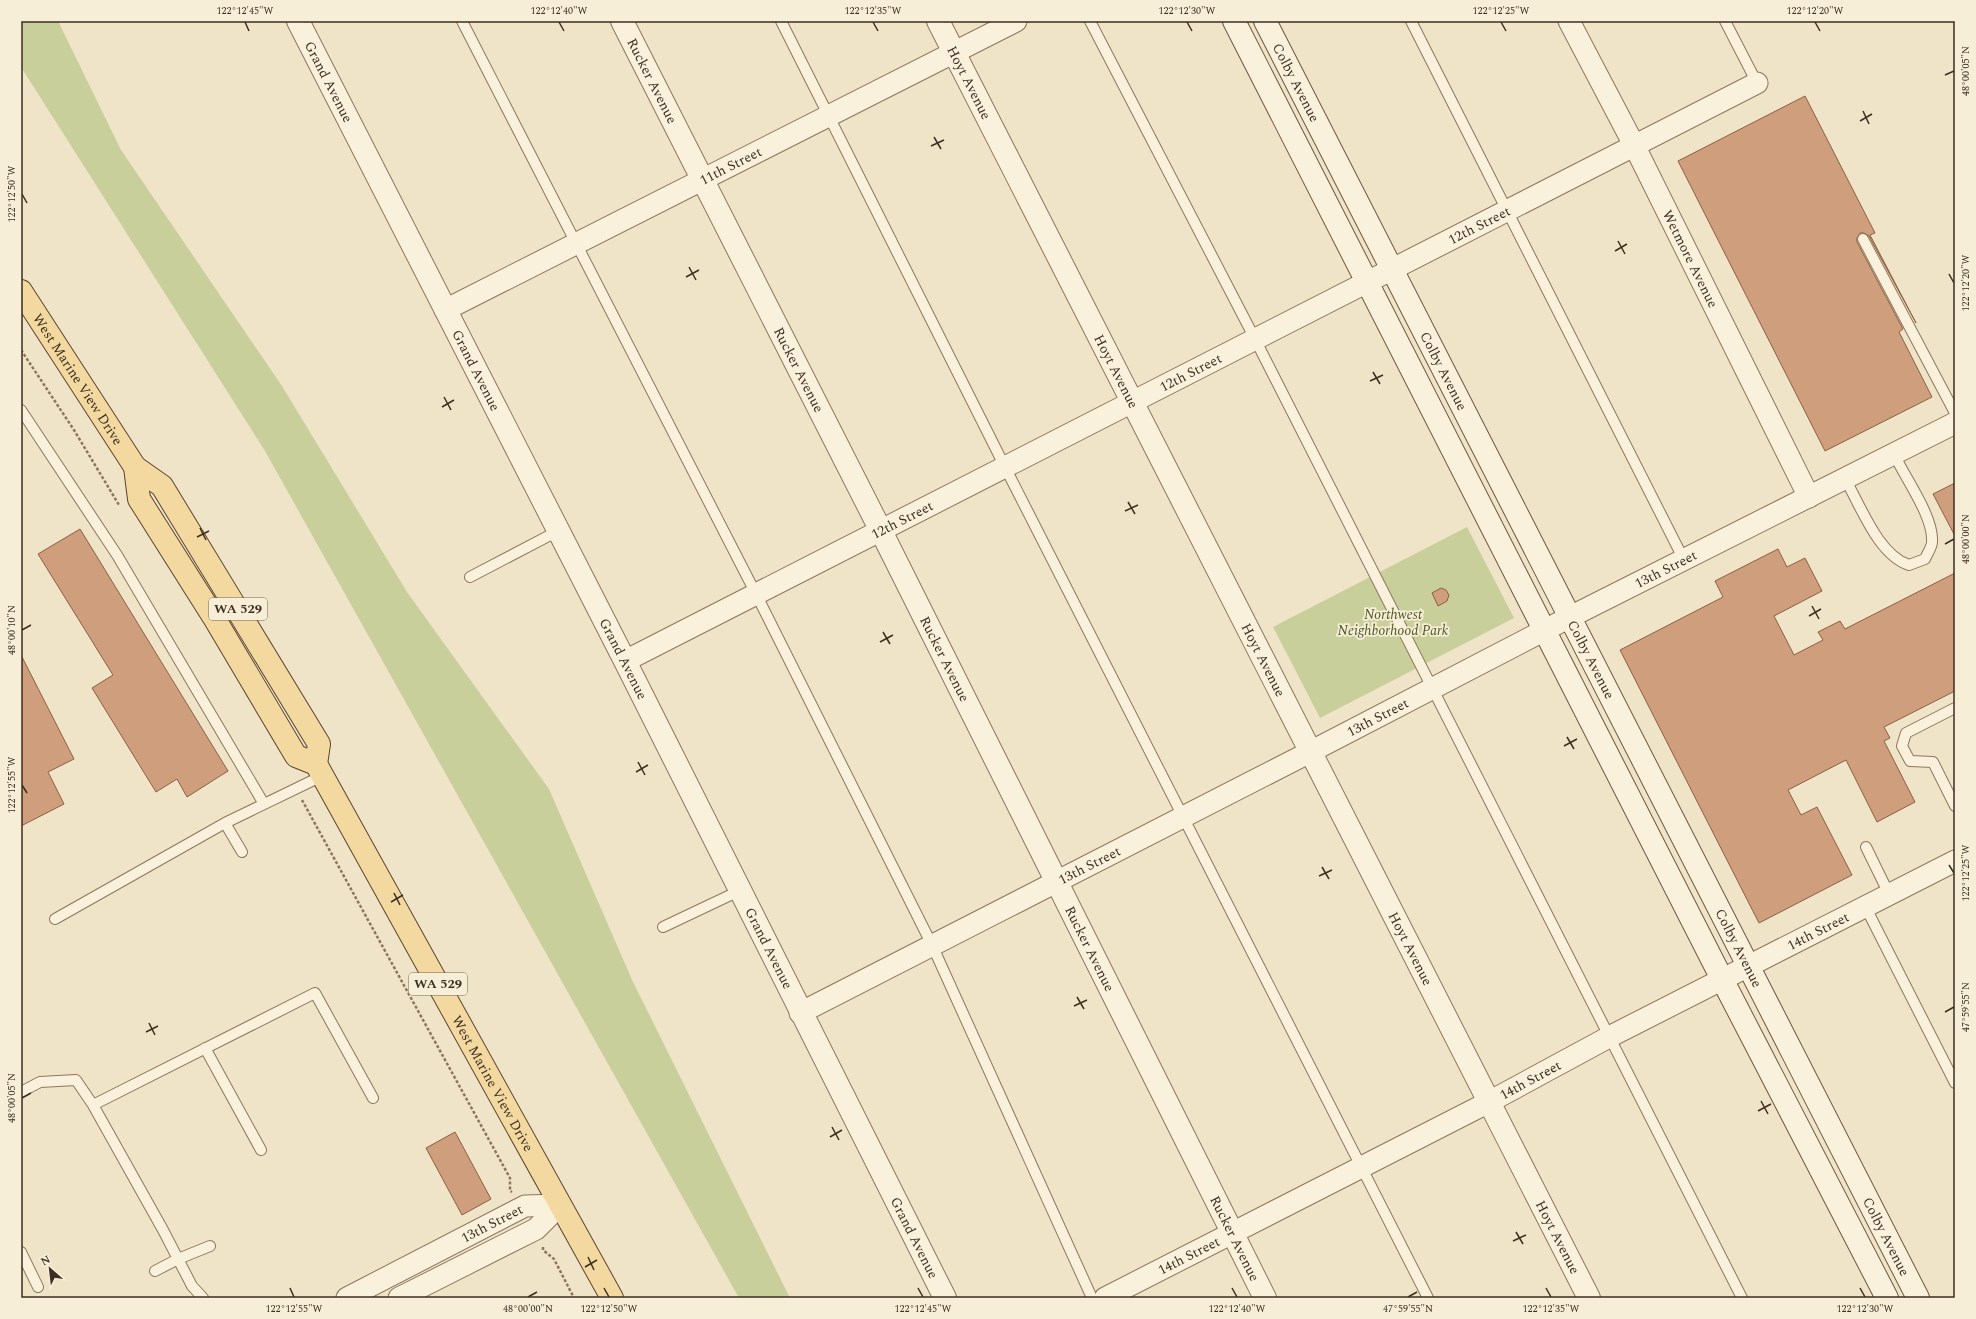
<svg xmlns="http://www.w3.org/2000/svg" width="1976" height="1319" font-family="Spectral,serif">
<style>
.green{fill:#c9cf9b}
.building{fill:#cf9f7d;stroke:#8d5f41}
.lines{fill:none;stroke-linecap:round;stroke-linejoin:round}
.service-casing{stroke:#8d765c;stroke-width:12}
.minor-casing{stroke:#8d765c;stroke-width:23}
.tertiary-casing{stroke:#8d765c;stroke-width:24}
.secondary-casing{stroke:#6f573f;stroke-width:24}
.primary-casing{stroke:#5b4430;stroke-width:24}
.path{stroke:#8d765c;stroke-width:2.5;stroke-dasharray:3 2;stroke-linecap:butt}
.service{stroke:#faf1dc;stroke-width:10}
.minor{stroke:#faf1dc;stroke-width:21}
.tertiary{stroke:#faf1dc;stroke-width:22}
.secondary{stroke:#faf1dc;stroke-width:22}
.primary{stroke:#f3d9a0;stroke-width:22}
.ticks{fill:none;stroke:#3d2e20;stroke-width:1.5}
.labels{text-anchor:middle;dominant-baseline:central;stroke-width:3.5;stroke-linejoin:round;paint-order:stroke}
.shield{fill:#f7eed8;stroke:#756857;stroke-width:1}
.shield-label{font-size:13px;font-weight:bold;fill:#3d2e20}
.street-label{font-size:14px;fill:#3d2e20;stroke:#f7eed8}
.park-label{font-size:14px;font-style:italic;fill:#4d5a26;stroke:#f7eed8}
.neatline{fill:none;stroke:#3d2e20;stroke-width:1.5}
.ticks-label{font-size:10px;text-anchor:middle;fill:#3d2e20}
</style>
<rect width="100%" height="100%" fill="#f0e4c8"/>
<path class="green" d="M21,21H58L121,150L282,386L407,592L549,789L633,982L790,1298H739L265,451L21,67Z
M1467,527L1514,618L1320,718L1273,627Z"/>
<path class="building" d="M1805,96L1875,233L1870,235L1916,323L1869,236L1864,233H1860L1857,238V242L1903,329L1899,332L1932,397L1825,451L1678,161Z
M1955,483V536L1933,494Z
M80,529L228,771L187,797L177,779L156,792L92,688L113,675L38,554Z
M1778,549L1787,567L1805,558L1822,591L1774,616L1794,655L1823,640L1818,632L1840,621L1845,629L1955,573V691L1884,727L1890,738L1884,741L1915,802L1877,822L1846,760L1788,790L1801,815L1817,807L1852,875L1759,923L1620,650L1723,597L1715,581Z
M1441,588L1446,590L1449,595L1447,601L1438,606L1432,593Z
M21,655L74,759L48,772L64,804L21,826Z
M455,1132L491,1199L462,1215L426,1148Z"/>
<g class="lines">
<defs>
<path id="service" d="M462,21L756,594L932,945L1092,1298
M781,21L1005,467L1428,1298
M1090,21L1255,339L1742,1298
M1411,21L1684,560
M1725,21L1757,83
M1863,239L1955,413
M21,410L117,555L264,804
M1845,479C1861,506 1878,555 1909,565L1925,559C1927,554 1932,547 1932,542C1934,517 1905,478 1894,454
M470,577L558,531
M1955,708L1906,733L1902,746L1910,761L1933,762L1955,806
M225,823L242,852
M1866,847L1889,894
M1865,906L1955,1083
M55,919L225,823L322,776
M663,927L739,891
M205,1048L261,1150
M21,1092L40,1082L76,1080L93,1105L315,993L373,1098
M93,1105L163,1230L192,1286L203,1298
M21,1252L38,1287
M155,1271L178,1259L210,1246"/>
<g id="minor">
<path id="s1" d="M1569,21L1634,145L1809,497"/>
<path id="s2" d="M445,310L1016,21"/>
<path id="s3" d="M625,661L1757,83"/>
<path id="s4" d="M800,1013L1310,752L1570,617L1955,423"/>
<path id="s5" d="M347,1298L525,1206L560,1205"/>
<path d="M399,1298L536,1229L560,1205"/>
<path id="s6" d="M1105,1298L1489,1102L1609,1037L1955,861"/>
</g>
<g id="tertiary">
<path id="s7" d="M298,21L625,661L945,1298"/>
<path id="s8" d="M622,21L881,531L1265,1298"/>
<path id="s9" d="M938,21L1589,1298"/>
</g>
<g id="secondary">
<path d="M1234,21L1722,979L1887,1298"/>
<path id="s10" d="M1265,21L1918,1298"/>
</g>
<g id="primary">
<path id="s11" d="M21,291L135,467L162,486L319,744L316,764"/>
<path id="s12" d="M135,467L139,499L213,616L296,756L316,764L612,1298"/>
</g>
</defs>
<use href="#service" class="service-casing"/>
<use href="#minor" class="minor-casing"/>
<use href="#tertiary" class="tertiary-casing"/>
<use href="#secondary" class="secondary-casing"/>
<use href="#primary" class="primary-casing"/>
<path class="path" d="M21,350L74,430L119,505
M302,800L510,1178V1191L512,1192
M543,1247V1250L554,1259L574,1298"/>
<use href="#service" class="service"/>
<use href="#minor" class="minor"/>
<use href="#tertiary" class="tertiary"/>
<use href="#secondary" class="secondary"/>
<use href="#primary" class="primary"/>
</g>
<path class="ticks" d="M245,22L249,31M559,22L564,31M873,22L878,31M1187,22L1192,31M1501,22L1506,31M1815,22L1820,31M1945,75L1954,71M1863,111L1869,124M1860,121L1872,114M934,137L941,149M931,146L944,140M22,194L27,203M1618,241L1625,254M1615,251L1627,244M689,267L696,280M1949,274L1954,283M686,277L699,270M1373,372L1380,384M1370,381L1383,375M444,397L451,410M442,407L454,400M1128,502L1135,514M1125,511L1138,505M200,528L206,540M197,537L209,531M1945,544L1954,539M1812,606L1819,619M1809,616L1821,609M22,630L31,625M883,632L890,644M880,642L893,635M1567,737L1574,749M1564,746L1577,739M638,762L645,775M636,772L648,765M22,785L27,793M1949,865L1954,873M1322,867L1329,879M1319,876L1332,870M394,893L400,905M391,902L403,895M1077,997L1084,1009M1074,1006L1087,1000M1945,1012L1954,1007M149,1023L155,1035M146,1032L158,1026M22,1098L31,1093M1761,1101L1768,1114M1758,1111L1771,1104M832,1127L839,1140M830,1137L842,1130M1516,1232L1523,1244M1513,1241L1526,1235M588,1257L594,1270M585,1267L597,1260M290,1288L294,1297M604,1288L609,1297M918,1288L923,1297M1232,1288L1237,1297M1546,1288L1551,1297M1860,1288L1865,1297M528,1297L537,1292M1408,1297L1417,1292"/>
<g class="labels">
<g class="shield">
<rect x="209" y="598" width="58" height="22" rx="3"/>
<rect x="409" y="973" width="58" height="22" rx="3"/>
</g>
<g class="shield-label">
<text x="238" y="609">WA 529</text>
<text x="438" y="984">WA 529</text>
</g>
<g class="street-label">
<text stroke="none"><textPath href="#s7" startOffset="68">Grand Avenue</textPath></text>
<text stroke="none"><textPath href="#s8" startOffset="67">Rucker Avenue</textPath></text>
<text stroke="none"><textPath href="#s9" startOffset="69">Hoyt Avenue</textPath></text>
<text stroke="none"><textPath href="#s10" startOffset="69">Colby Avenue</textPath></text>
<text stroke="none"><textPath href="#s2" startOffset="320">11th Street</textPath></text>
<text stroke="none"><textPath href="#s3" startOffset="959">12th Street</textPath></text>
<text stroke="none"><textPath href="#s1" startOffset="267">Wetmore Avenue</textPath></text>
<text stroke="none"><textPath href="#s8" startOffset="391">Rucker Avenue</textPath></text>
<text stroke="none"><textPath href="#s7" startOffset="392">Grand Avenue</textPath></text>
<text stroke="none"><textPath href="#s9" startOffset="393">Hoyt Avenue</textPath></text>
<text stroke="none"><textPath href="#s10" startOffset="393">Colby Avenue</textPath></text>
<text stroke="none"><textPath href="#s3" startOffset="635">12th Street</textPath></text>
<text stroke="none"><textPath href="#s11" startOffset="105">West Marine View Drive</textPath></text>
<text stroke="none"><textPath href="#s3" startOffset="311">12th Street</textPath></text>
<text stroke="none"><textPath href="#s4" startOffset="973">13th Street</textPath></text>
<text stroke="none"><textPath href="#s8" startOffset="715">Rucker Avenue</textPath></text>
<text stroke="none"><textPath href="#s7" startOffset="716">Grand Avenue</textPath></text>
<text stroke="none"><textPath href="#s9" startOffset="717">Hoyt Avenue</textPath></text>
<text stroke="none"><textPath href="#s10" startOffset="717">Colby Avenue</textPath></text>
<text stroke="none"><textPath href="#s4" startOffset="649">13th Street</textPath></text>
<text stroke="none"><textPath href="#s4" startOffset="325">13th Street</textPath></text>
<text stroke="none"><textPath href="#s6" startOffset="802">14th Street</textPath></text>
<text stroke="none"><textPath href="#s8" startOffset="1039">Rucker Avenue</textPath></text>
<text stroke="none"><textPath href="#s10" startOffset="1041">Colby Avenue</textPath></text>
<text stroke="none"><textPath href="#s7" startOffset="1040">Grand Avenue</textPath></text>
<text stroke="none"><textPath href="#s9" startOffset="1041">Hoyt Avenue</textPath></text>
<text stroke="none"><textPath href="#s6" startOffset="478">14th Street</textPath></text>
<text stroke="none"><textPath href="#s12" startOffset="720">West Marine View Drive</textPath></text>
<text stroke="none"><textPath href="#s5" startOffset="163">13th Street</textPath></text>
<text stroke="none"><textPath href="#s9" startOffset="1365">Hoyt Avenue</textPath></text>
<text stroke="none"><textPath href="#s10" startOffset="1365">Colby Avenue</textPath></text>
<text stroke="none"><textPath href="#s7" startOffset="1364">Grand Avenue</textPath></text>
<text stroke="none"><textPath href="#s8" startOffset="1363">Rucker Avenue</textPath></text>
<text stroke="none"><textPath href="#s6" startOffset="94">14th Street</textPath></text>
</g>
<g class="park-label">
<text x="1393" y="614">Northwest<tspan x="1393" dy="16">Neighborhood Park</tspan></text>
</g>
</g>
<rect width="1976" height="1319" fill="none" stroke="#f7eed8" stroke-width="44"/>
<g transform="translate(50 1269) rotate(332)" stroke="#f7eed8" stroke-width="3" paint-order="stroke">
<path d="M0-3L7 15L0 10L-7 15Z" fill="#3d2e20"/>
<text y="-6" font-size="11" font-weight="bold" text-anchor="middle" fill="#3d2e20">N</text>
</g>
<rect x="22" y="22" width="1932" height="1275" class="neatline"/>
<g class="ticks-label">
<text x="245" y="14">122°12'45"W</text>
<text x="559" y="14">122°12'40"W</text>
<text x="873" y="14">122°12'35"W</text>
<text x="1187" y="14">122°12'30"W</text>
<text x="1501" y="14">122°12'25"W</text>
<text x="1815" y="14">122°12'20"W</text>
<text transform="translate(1965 71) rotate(-90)" y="4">48°00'05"N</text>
<text transform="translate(11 194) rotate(-90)" y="4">122°12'50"W</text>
<text transform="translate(1965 283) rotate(-90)" y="4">122°12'20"W</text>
<text transform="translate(1965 539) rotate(-90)" y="4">48°00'00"N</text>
<text transform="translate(11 630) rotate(-90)" y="4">48°00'10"N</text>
<text transform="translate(11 785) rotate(-90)" y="4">122°12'55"W</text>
<text transform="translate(1965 873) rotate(-90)" y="4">122°12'25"W</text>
<text transform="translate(1965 1007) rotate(-90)" y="4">47°59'55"N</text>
<text transform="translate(11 1098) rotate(-90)" y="4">48°00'05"N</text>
<text x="294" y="1312">122°12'55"W</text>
<text x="528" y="1312">48°00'00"N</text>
<text x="609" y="1312">122°12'50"W</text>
<text x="923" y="1312">122°12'45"W</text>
<text x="1237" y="1312">122°12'40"W</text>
<text x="1408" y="1312">47°59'55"N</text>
<text x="1551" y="1312">122°12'35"W</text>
<text x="1865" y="1312">122°12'30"W</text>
</g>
</svg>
